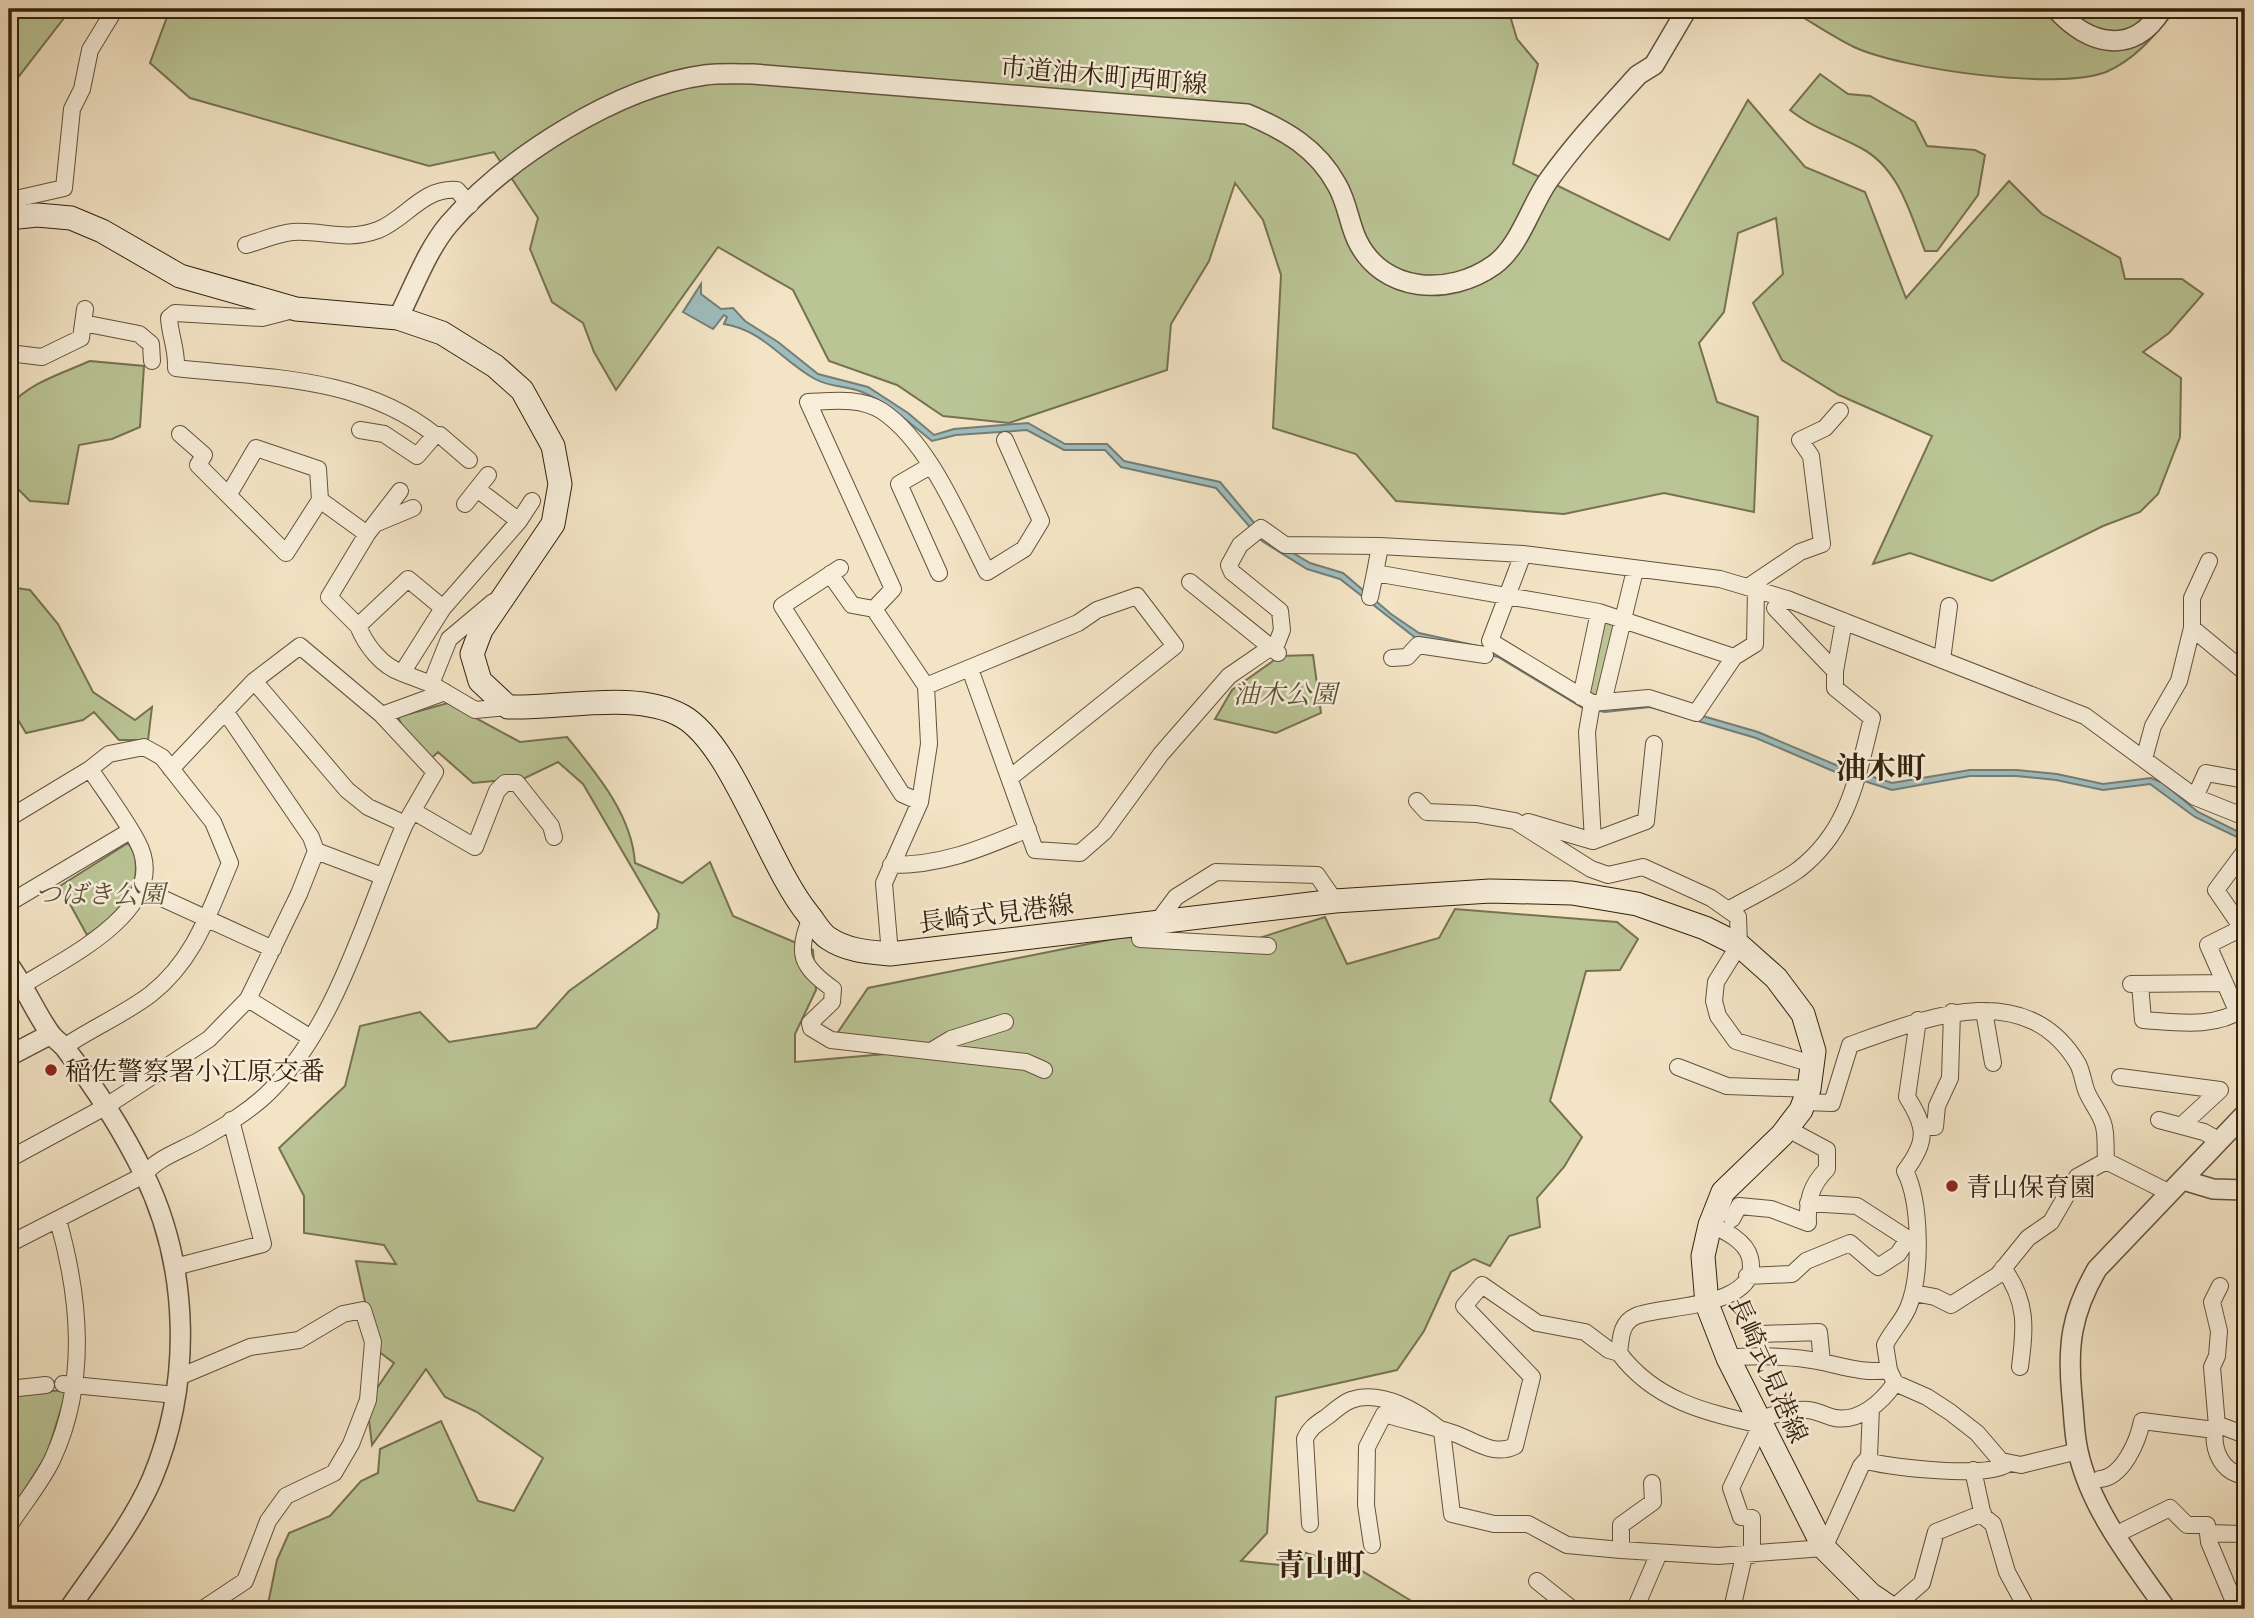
<svg xmlns="http://www.w3.org/2000/svg" width="2254" height="1618" font-family="'Gentium Book Plus','Noto Serif JP',serif">
<style>
.green{fill:#bac495;stroke:#767251;stroke-width:2}
.water{fill:#9ebcbd;stroke:#737e77;stroke-width:2}
.lines{fill:none;stroke-linecap:round;stroke-linejoin:round}
.minor-casing{stroke:#63523b;stroke-width:18}
.tertiary-casing{stroke:#63523b;stroke-width:22}
.secondary-casing{stroke:#33210d;stroke-width:25}
.minor{stroke:#f7edd9;stroke-width:16}
.tertiary{stroke:#f7edd9;stroke-width:19}
.secondary{stroke:#f7edd9;stroke-width:23}
.poi-dot{fill:#8f2418;stroke:#f7edd9;stroke-width:2.5}
.labels{text-anchor:middle;dominant-baseline:central;stroke-width:5;stroke-linejoin:round;paint-order:stroke}
.street-label{font-size:26px;fill:#33210d;stroke:#f7edd9}
.park-label{font-size:26px;font-style:italic;fill:#5c5236;stroke:#f7edd9}
.poi-label{font-size:26px;fill:#33210d;stroke:#f7edd9;text-anchor:start}
.quarter-label{font-size:30px;font-weight:bold;fill:#33210d;stroke:#f7edd9}
</style>
<rect width="100%" height="100%" fill="#f3e4c5"/>
<filter id="stains"><feTurbulence type="fractalNoise" baseFrequency=".00286" numOctaves="4"/><feColorMatrix values="0 0 0 0 .2 0 0 0 0 .09 0 0 0 0 .02 0 0 0 .5 -.17"/></filter>
<radialGradient id="worn" r=".72"><stop offset=".6" stop-color="#630" stop-opacity="0"/><stop offset="1" stop-color="#630" stop-opacity=".3"/></radialGradient>
<path class="green" d="M9,9H71L9,89Z
M170,9H1508L1517,39L1538,64L1513,164L1669,240L1748,100L1805,167L1865,192L1906,298L2009,181L2042,214L2120,258L2125,279H2182L2203,294L2169,333L2143,352L2181,378L2180,437L2158,494L2140,512L2103,526L1992,581L1910,553L1873,564L1932,436L1839,395L1782,360L1753,303L1783,274L1776,218L1738,233L1724,312L1699,343L1717,402L1758,417L1754,512L1664,493L1564,514L1396,501L1356,454L1273,428L1281,275L1263,220L1235,183L1209,261L1171,324L1167,370L1009,423L943,416L897,385L829,361L793,290L718,247L616,390L594,352L583,323L552,302L530,249L538,218L494,152L429,166L190,98L150,63Z
M1789,9H2176C2156,33 2137,59 2106,72C2057,91 1901,69 1854,47C1831,36 1810,21 1789,9Z
M1820,74L1848,94L1870,96L1915,122L1927,146L1975,150L1985,155L1978,195L1937,251H1925C1910,214 1900,169 1861,148C1837,135 1811,127 1790,110Z
M90,361L144,366L140,427L112,439L79,445L68,504L30,501L9,480V407C28,383 63,373 90,361Z
M9,587L30,590L58,624L93,692L135,720L152,707L148,740H119L94,712L83,720L26,733L9,705Z
M1603,620L1616,623L1598,698L1587,694Z
M1313,655L1321,713L1276,733L1215,719L1232,690L1280,656Z
M448,703L520,742L567,737C597,774 632,815 635,863L682,883L710,862L733,916L813,950L816,990L795,1034V1062L885,1054L838,1032L868,988L1123,937L1253,940L1325,917L1347,964L1439,938L1455,909L1617,922L1638,939L1620,970L1586,971L1550,1101L1582,1137L1564,1167L1537,1198L1540,1227L1509,1236L1490,1266L1474,1259L1451,1272L1424,1331L1397,1370L1276,1397L1267,1533L1241,1561L1280,1565L1303,1552L1362,1571L1418,1605V1609H261L268,1604L277,1560L289,1533L330,1516L361,1481L378,1473L380,1449L441,1421L478,1501L514,1511L543,1458L477,1412L445,1397L426,1369L372,1445L367,1403L394,1363L366,1342L371,1329L356,1261L396,1264L384,1245L304,1233V1196L279,1148L345,1086L360,1026L420,1012L449,1042L536,1028L569,991L657,928L659,914L583,784L558,762L525,778L473,783L438,752L421,768L398,717Z
M128,843C142,859 135,890 124,907C115,920 100,927 87,935L60,886Z
M67,1390L47,1454L17,1502L9,1497V1394Z"/>
<path class="water" d="M701,284V294L721,309L733,308L745,321L778,342L818,374L868,387L908,413L934,435L954,429L1028,423L1065,444H1107L1124,461L1220,482L1266,537L1310,563L1343,573L1391,614L1419,633L1500,651L1585,703L1651,701L1758,732L1836,765L1892,783L1970,770H2017L2057,774L2103,784L2151,778L2163,783L2198,812L2245,835V841L2195,817L2150,784L2103,790L2056,780L2016,776H1970L1892,790L1833,771L1756,738L1650,707L1605,712L1583,708L1498,657L1417,639L1340,579L1307,569L1262,541L1216,488L1121,467L1105,450H1064L1027,430L956,435L932,441C909,423 889,403 862,392C847,386 829,387 815,379C782,361 763,330 724,324L727,317L724,315L713,329L683,312Z"/>
<g class="lines">
<defs>
<path id="minor" d="M17,217L20,198L64,188L72,109L82,89L90,50L115,9
M246,245C261,241 278,233 293,232C324,230 345,242 378,230C406,219 423,187 457,190L470,205
M293,310L262,318L175,313L169,318C170,336 177,349 176,368C265,378 362,376 435,435L417,456L384,434L360,430
M83,323L139,334L151,344L152,361
M9,353L42,357L81,338L85,309
M180,434L204,455L198,465L286,553L320,500L367,534L329,597L358,626L408,579L443,608L402,673L431,684
M435,435H440L469,460
M930,466L899,484L939,573
M229,494L256,448L318,469L320,500
M465,504L488,475
M519,521L532,501
M377,523L413,508
M367,534L400,491
M1380,546L1375,573L1599,612L1734,657
M1523,554L1490,641L1592,703L1649,698L1696,713L1734,657L1755,644L1756,590
M2209,561L2192,598V628L2245,672
M840,568L782,606L902,794L920,802
M830,574L852,605L874,609
M1190,582L1278,653
M1748,587L1800,552L1822,544L1811,456L1800,440L1825,428L1840,411
M1370,597L1375,573
M493,602L449,639L431,684L475,710L508,707
M443,608L519,521L477,489
M358,626C366,646 382,666 402,673
M1392,658L1407,657L1418,645L1485,655
M1942,660L1949,606
M970,669L1035,850L1080,853L1104,832L1161,754L1229,676L1277,643L1282,630L1280,611L1232,572L1229,565L1240,545L1261,528L1285,545L1380,546L1523,554L1720,579L1787,599L2085,716L2195,797L2245,817
M1835,671L1844,621
M254,681L300,646L382,715L435,772L405,824
M926,686L874,609L893,589L808,402C833,401 860,397 882,411C930,443 961,522 987,572L1024,549L1041,521L1005,440
M1581,697L1599,612
M1603,702L1635,570
M1592,703L1587,732L1593,841
M382,715L445,692
M2144,759L2153,726L2179,681L2192,628
M2195,797L2206,773L2245,780
M1417,801L1427,812L1476,814L1515,821L1591,869L1608,875L1643,867L1711,898L1738,917L1739,945L1716,982L1714,1001L1718,1016L1736,1041L1812,1064
M413,811L475,847L497,791L505,783H517L551,826L554,837
M9,818L90,769L109,754L144,747L162,757L213,822L230,863C209,912 195,959 151,994C125,1014 92,1028 64,1047
M1528,822L1593,841L1646,821L1654,744
M316,851L382,876
M891,865C944,865 980,849 1028,829
M142,889L273,949
M9,903L130,831
M1728,910C1750,897 1777,885 1798,870C1850,830 1857,777 1872,718L1835,688V671L1775,608L1787,599
M811,918C795,954 802,967 833,989L832,1002L810,1023L811,1028L831,1040L1026,1062L1044,1070
M1158,921L1176,897L1216,872L1317,875L1335,901
M1140,923V939L1268,946
M890,954L884,883L920,802L929,744L926,686L1078,623L1097,610L1137,596L1175,646L1011,777
M2131,984L2225,983
M2140,984L2143,1020C2175,1022 2216,1029 2244,1008
M23,985C67,957 174,908 137,841C124,817 106,793 90,769
M248,999L311,1038
M1984,1011L1993,1063
M2238,1013L2208,945L2242,928L2216,890L2245,851
M1918,1020L1907,1097C1926,1127 1928,1141 1905,1171C1921,1202 1922,1275 1908,1308C1902,1322 1891,1332 1885,1345L1889,1370L1895,1383L1927,1397L1950,1412L1977,1433L2001,1461L2021,1465L2078,1451
M931,1051L951,1039L1005,1022
M1678,1067L1727,1086L1809,1089
M2120,1077L2220,1090L2181,1126
M1804,1102L1832,1103L1850,1045C1925,1018 2026,976 2078,1064C2082,1072 2083,1081 2086,1090C2090,1101 2099,1111 2103,1123C2107,1134 2105,1149 2106,1161
M2159,1120L2204,1132L2220,1141
M1921,1126L1935,1127L1937,1106L1950,1078L1952,1012
M9,1159L105,1107L209,1039L248,999L299,894L316,851L311,837L225,711
M1808,1203L1857,1206L1916,1244
M1732,1219L1739,1206L1771,1209L1808,1223C1807,1200 1811,1185 1827,1169V1150L1786,1128
M1710,1225C1724,1230 1746,1241 1750,1258C1762,1309 1661,1305 1636,1316C1620,1323 1621,1339 1619,1353C1655,1401 1705,1412 1761,1425L1731,1488L1741,1517L1752,1518V1555
M9,1244L144,1175C157,1158 180,1151 198,1141C223,1127 252,1110 272,1089C339,1021 367,909 405,824L368,807L347,790L254,681L171,769
M175,1267L263,1244L231,1120
M2003,1268C2028,1302 2025,1328 2020,1367
M1747,1276L1792,1274L1806,1261L1850,1243L1878,1267L1898,1254L1908,1239
M1914,1293L1935,1297L1951,1305L1998,1275L2028,1238L2051,1222L2077,1177L2106,1161L2170,1193
M1761,1334L1819,1332L1822,1362
M1728,1358C1751,1355 1794,1356 1817,1361C1843,1366 1863,1374 1889,1370
M179,1377L250,1347L299,1340L343,1314L363,1310L373,1342L368,1400L351,1444L334,1473L286,1496L268,1521L245,1581L203,1609
M63,1384L176,1395
M9,1389L46,1385
M1759,1420C1774,1414 1792,1409 1808,1410C1818,1411 1826,1416 1835,1418C1860,1422 1882,1402 1895,1383
M2217,1426L2212,1367L2217,1356L2219,1331L2212,1302L2220,1286
M2245,1435L2219,1425L2215,1427C2212,1450 2221,1472 2245,1476
M1866,1461C1892,1467 1986,1479 2007,1464
M1973,1470L1983,1516L1993,1524L2007,1572L2027,1609
M2100,1479C2123,1477 2138,1441 2142,1421L2215,1430
M1310,1524L1305,1439C1310,1427 1318,1423 1328,1416C1335,1410 1343,1403 1351,1400C1382,1389 1419,1412 1442,1431L1452,1514L1494,1524H1528L1567,1545L1621,1550L1718,1556L1824,1548L1861,1466L1869,1457L1871,1408
M9,1526C23,1504 42,1482 53,1458C88,1381 80,1298 58,1220
M2125,1530L2170,1508L2187,1525H2207L2209,1542L2237,1609
M2209,1533L2241,1534L2245,1528
M1372,1545L1366,1505L1367,1447L1384,1414C1407,1421 1431,1426 1453,1433C1474,1440 1493,1457 1515,1446L1532,1377L1464,1306L1482,1285L1537,1323L1585,1332L1609,1350L1619,1353
M1621,1550V1525L1653,1502L1652,1483
M1537,1581L1572,1609
M9,1604L14,1609
M1635,1609L1659,1553
M1732,1609L1744,1556
M1892,1609L1922,1583L1936,1532L1983,1513"/>
<path id="tertiary" d="M2056,9C2088,45 2134,57 2162,9
M398,318C414,287 427,250 449,224C507,157 617,87 705,75C721,73 737,74 753,74L1247,114C1285,130 1317,148 1337,185C1347,202 1349,223 1357,240C1382,293 1449,297 1494,265C1520,246 1530,207 1548,181C1575,143 1607,109 1638,75L1654,65L1687,9
M9,965C25,987 35,1012 50,1033C54,1039 61,1043 65,1048C94,1086 123,1131 144,1174C190,1268 192,1384 152,1479C132,1525 97,1568 69,1609
M9,1056L51,1034
M2183,1180L2213,1189L2245,1190
M2166,1609C2133,1562 2090,1508 2078,1451C2074,1434 2074,1415 2072,1397C2067,1346 2071,1314 2097,1269L2245,1114"/>
<path id="secondary" d="M9,218L37,215L71,218L102,231L180,276L296,309L398,318L442,333L495,366L522,390L553,446L560,484L553,524L481,630L472,654L480,681L508,707C561,709 636,690 682,716C732,744 768,865 808,914C814,921 820,933 828,938C847,951 869,952 890,954L1335,901L1490,891L1572,893L1637,904L1705,928L1739,945L1776,978L1803,1014L1814,1051L1809,1089L1801,1110L1782,1135L1723,1192L1710,1225L1703,1256L1707,1304L1728,1358L1824,1548L1870,1594L1892,1609"/>
</defs>
<use href="#minor" class="minor-casing"/>
<use href="#tertiary" class="tertiary-casing"/>
<use href="#secondary" class="secondary-casing"/>
<use href="#minor" class="minor"/>
<use href="#tertiary" class="tertiary"/>
<use href="#secondary" class="secondary"/>
</g>
<g class="poi-dot">
<circle cx="51" cy="1070" r="7"/>
<circle cx="1952" cy="1186" r="7"/>
</g>
<g class="labels">
<g class="street-label">
<text transform="translate(1104 75) rotate(5)">市道油木町西町線</text>
<text transform="translate(996 913) rotate(-7)">長崎式見港線</text>
<text transform="translate(1769 1370) rotate(66)">長崎式見港線</text>
</g>
<g class="park-label">
<text x="1285" y="693">油木公園</text>
<text x="100" y="893">つばき公園</text>
</g>
<g class="poi-label">
<text x="65" y="1070">稲佐警察署小江原交番</text>
<text x="1966" y="1186">青山保育園</text>
</g>
<g class="quarter-label">
<text x="1881" y="767">油木町</text>
<text x="1320" y="1564">青山町</text>
</g>
</g>
<rect width="2254" height="1618" fill="none" stroke="#f3e4c5" stroke-width="35"/>
<rect x="10" y="10" width="2233" height="1597" fill="none" stroke="#33210d" stroke-width="3.5"/>
<rect x="18" y="18" width="2219" height="1583" fill="none" stroke="#33210d" stroke-width="2"/>
<rect width="100%" height="100%" filter="url(#stains)"/>
<rect width="100%" height="100%" fill="url(#worn)"/>
</svg>
